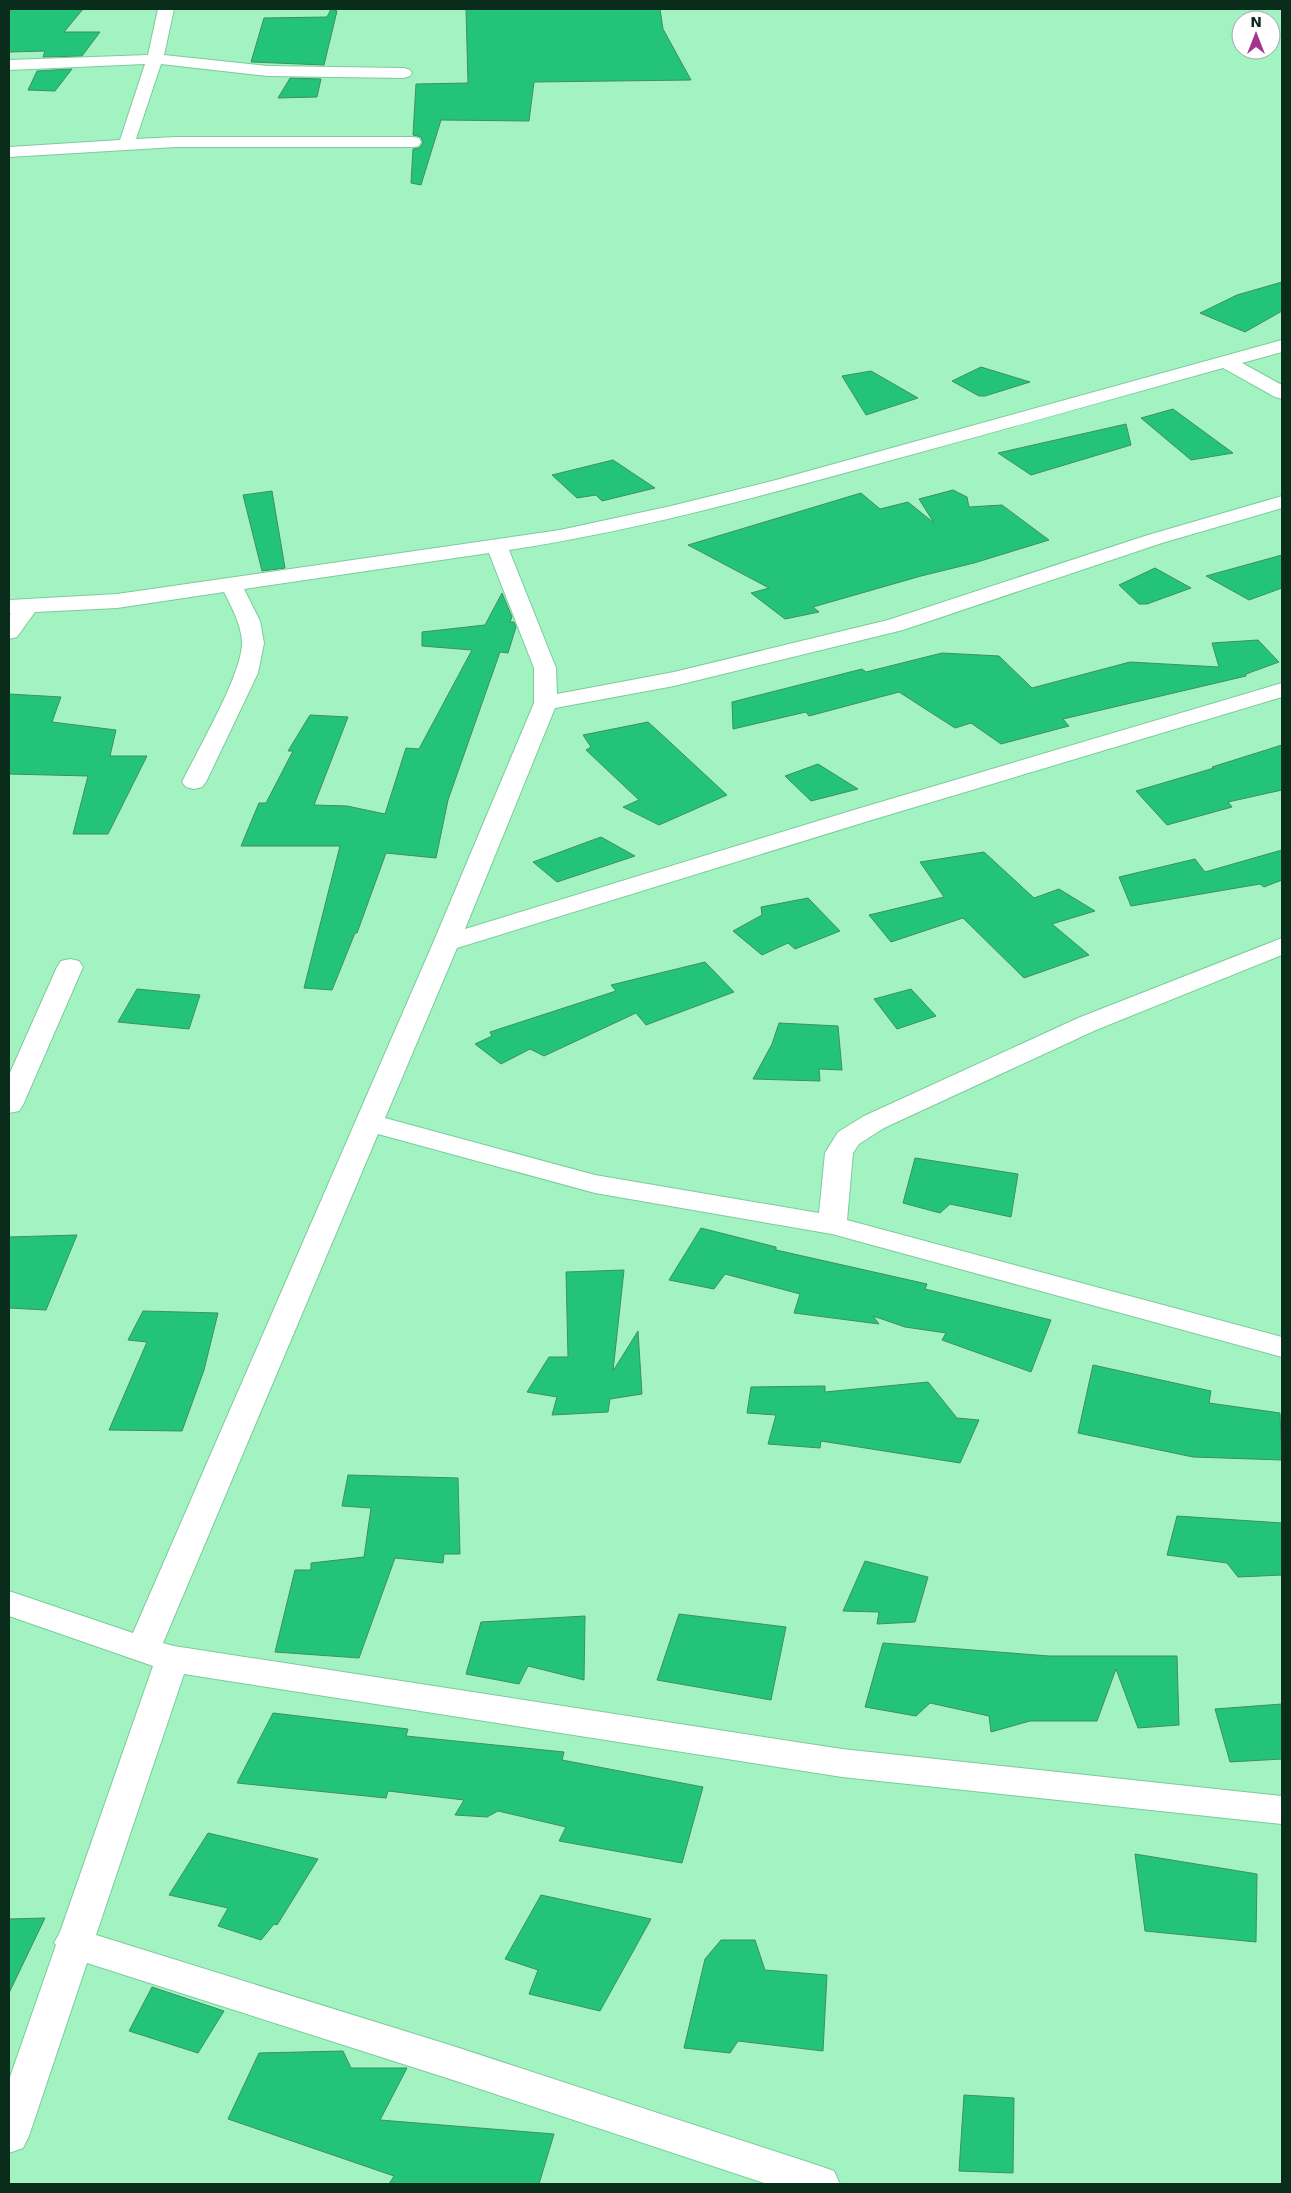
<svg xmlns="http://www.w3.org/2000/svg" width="1291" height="2193" font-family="'DejaVu Sans',sans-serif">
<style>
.building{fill:#24c37a;stroke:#3f8f63}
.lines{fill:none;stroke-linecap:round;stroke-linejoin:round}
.minor-casing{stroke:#7bcb9c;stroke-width:2}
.minor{fill:#fff;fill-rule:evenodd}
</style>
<rect width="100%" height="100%" fill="#a2f3c1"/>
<path class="building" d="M9,9H83L64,32H100L82,56L43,57L45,51L9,52Z
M331,9L337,11L324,65L251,62L264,18L327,17Z
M466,9H660L663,29L691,80L534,82L529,121L441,120L421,185L411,183L413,149L419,148L423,143L421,137L413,135L416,84L468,83Z
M72,69L55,91L28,90L37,71Z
M290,78L321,79L317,97L278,98Z
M1282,282V311L1245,332L1200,313L1237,295Z
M981,367L1030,382L985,396H979L952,381Z
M871,371L918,398L866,415L842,376Z
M1173,409L1233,453L1191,460L1141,418Z
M1126,424L1131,445L1031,475L998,453Z
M613,460L655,488L602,501L596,495L577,498L552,475Z
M953,490L967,497L969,507L1002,505L1049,540L974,563L921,576L813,607L819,612L785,619L751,593L769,588L688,545L861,493L880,509L908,502L934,523L919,499Z
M272,491L285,568L262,571L243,495Z
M1282,555V588L1249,600L1206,576Z
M1155,568L1191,588L1147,604H1139L1119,585Z
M502,593L512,617L510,622H514L516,627L508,653L500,652L448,800L436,858L386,853L357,933H355L332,990L304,988L340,846H241L259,803H266L293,751H288L310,715L348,717L314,805L347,806L385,814L406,748L419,749L472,650L422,646V632L485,625Z
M1258,640L1279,662L1246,674V676L1063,719L1069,726L1001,744L971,723L955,728L899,692L809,716L806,712L733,729L732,702L862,669L866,672L942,653L999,656L1032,688L1130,662L1219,667L1212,643Z
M9,694L61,697L52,722L116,730L110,756H147L108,834H73L88,776L9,774Z
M648,722L658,731L727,795L659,825L623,807L639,800L586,750L591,747L583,735Z
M1282,745V790L1228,802L1232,807L1167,825L1136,791L1214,768L1212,767Z
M818,764L858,789L811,801L785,776Z
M601,837L635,856L557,882L533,862Z
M1282,850V880L1264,887L1260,884L1131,906L1119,877L1195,859L1205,872Z
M984,852L1034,898L1059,889L1095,911L1052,924L1089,955L1024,978L963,918L891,942L869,915L944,897L920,862Z
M808,898L840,931L795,949L788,943L762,955L733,931L762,915L761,907Z
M705,962L734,992L646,1025L636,1013L544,1056L530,1049L501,1064L475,1044L492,1036L490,1032L616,991L611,985Z
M137,989L200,995L189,1029L118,1022Z
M911,989L936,1016L897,1029L874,999Z
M779,1023L838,1026L842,1070L819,1069L820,1081L753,1079L772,1044Z
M915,1158L1018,1174L1011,1217L950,1204L940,1213L903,1203Z
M701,1228L776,1247V1250L927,1284L925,1289L1051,1320L1031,1372L942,1340L946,1333L905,1327L873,1316L879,1324L794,1313L800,1294L725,1274L714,1289L669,1280Z
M77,1235L46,1310L9,1308V1237Z
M624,1270L613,1371L638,1331L642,1394L610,1399L608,1412L552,1415L557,1397L527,1392L549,1357H568L566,1272Z
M143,1311L218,1313L204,1370L182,1431L109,1430L147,1342L128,1340Z
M1093,1365L1211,1391L1209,1403L1280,1413L1282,1460L1193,1457L1078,1433Z
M928,1382L957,1418L979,1420L960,1463L821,1441L820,1448L768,1444L776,1415L747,1413L751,1387L825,1386V1392Z
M348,1475L458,1478L460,1554H444L443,1563L395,1558L359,1658L275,1652L295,1570H311V1563L364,1557L371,1508L342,1506Z
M1177,1516L1282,1523V1575L1238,1577L1227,1563L1167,1555Z
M865,1561L928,1577L915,1622L877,1624L879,1612L843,1611Z
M679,1614L786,1627L771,1700L657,1680Z
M585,1616L584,1680L528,1666L519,1684L466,1674L481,1622Z
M883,1643L1049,1656H1177L1179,1725L1138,1728L1116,1669L1097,1721H1030L991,1732L989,1716L930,1703L916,1716L865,1707Z
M1282,1704V1759L1230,1762L1215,1709Z
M273,1713L408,1729L406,1736L564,1752L562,1760L703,1787L682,1863L559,1841L566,1827L498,1811L487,1817L455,1815L464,1800L388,1791L386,1798L237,1783Z
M208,1833L318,1859L277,1925L274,1924L261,1940L218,1926L228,1908L169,1895Z
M1135,1854L1257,1874L1256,1942L1145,1931Z
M541,1895L651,1919L600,2011L529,1994L538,1970L505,1959Z
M45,1918L9,1993V1919Z
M721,1940H755L765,1970L827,1975L823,2051L738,2041L730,2053L684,2048L705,1959Z
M152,1987L224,2011L198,2053L129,2031Z
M343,2051L351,2068H407L380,2120L554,2134L539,2184H389L394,2176L228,2119L259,2053Z
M964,2095L1014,2098L1013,2173L959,2171Z"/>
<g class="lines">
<defs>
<path id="minor" d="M158,9H174L164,55L268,66L404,68L410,70L412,73L410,76L404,78L268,76L161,64L136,139L176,137H413L419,138L421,142L419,146L413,147H176L9,157V147L120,140L145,64L9,70V60L148,55Z
M1282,340V352L1242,363L1282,385V399L1275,397L1223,368C1109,400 995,432 881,463C758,497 635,531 509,550L556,668L557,694L674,672L888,620L1148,535L1282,496V508L1162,543L903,630L674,686L555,708L465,929L857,809L1282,683V697L875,819L457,948L385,1118L595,1175L819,1213L825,1153L838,1132L864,1116L1078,1018L1282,938V955L1096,1030L884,1128L859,1144L853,1153L847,1220L1282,1337V1357L832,1234L595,1193L378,1134L163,1643L174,1646L842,1749L1282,1796V1824L842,1777L184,1674L96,1935L453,2046L820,2166L834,2171L840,2184H767L453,2080L87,1963L29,2136L23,2148L9,2153V2080L56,1945L54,1943L60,1932L153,1666L9,1616V1591L133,1633L433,943L534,703V668L489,553L244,589L260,621L264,643L258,673L206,782L202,787L194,789L186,787L182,782C197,751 243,673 242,642C241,624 232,608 224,592L117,608L35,612L17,637L9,639V617L11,613L9,614V600L117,594L560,530L671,506L776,480Z
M70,959L79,961L83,967L23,1105L19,1111L9,1113V1075L57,967L61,961Z"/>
</defs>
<use href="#minor" class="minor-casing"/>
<use href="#minor" class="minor"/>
</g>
<rect width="1291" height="2193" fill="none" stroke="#0a2d1b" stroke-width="20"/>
<g transform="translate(1256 35)"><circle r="24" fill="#ffffff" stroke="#9daba4"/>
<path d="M0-4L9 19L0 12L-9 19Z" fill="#a6348f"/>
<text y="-8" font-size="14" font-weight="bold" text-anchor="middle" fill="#0a2d1b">N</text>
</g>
</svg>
